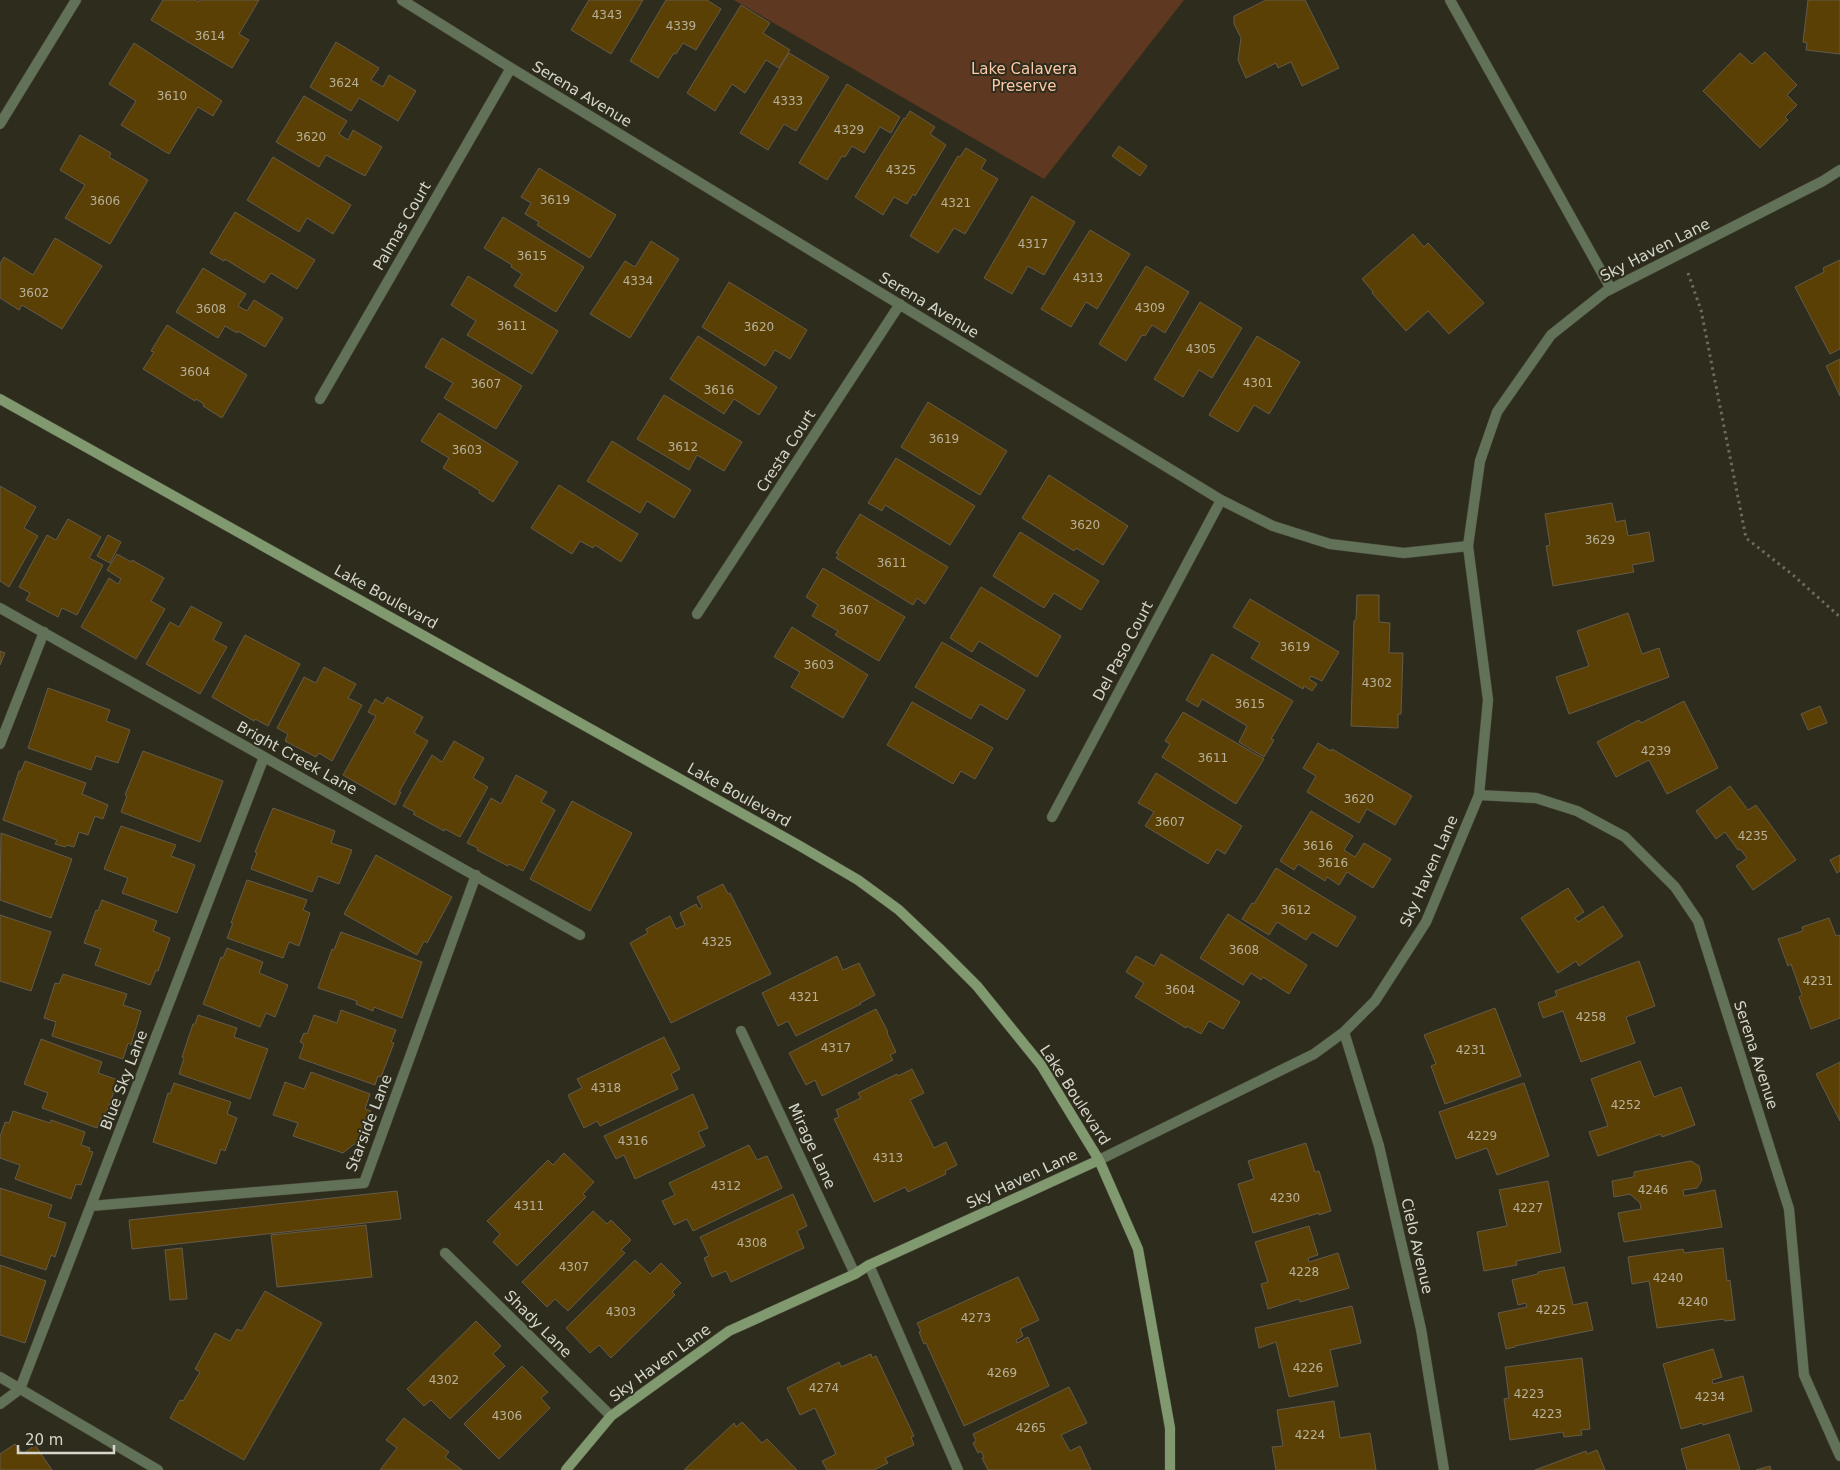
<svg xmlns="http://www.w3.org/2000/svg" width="1840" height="1470" font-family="'DejaVu Sans',sans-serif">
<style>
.green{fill:#5e3820}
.building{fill:#5b4005;stroke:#645a4b}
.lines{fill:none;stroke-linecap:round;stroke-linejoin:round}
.lane-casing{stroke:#494839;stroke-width:11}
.street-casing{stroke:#494839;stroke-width:11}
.secondary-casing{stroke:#494839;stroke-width:11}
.path{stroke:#6c6b5d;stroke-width:3;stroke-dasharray:2.5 4;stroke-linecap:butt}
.lane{stroke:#627258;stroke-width:10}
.street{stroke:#627258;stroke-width:10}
.secondary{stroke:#80996f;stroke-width:10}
.labels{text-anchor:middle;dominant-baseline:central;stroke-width:4;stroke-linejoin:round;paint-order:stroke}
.number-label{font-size:12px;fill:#b7b09a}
.park-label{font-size:15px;fill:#fec8a6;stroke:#2e2d1d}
.street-label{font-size:15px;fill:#d6d6cc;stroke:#2e2d1d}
</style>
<rect width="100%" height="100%" fill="#2e2d1d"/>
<path class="green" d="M734,0H1184L1044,179Z"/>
<path class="building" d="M163,0H195L198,2L199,0H259L239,34L249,40L232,68L151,20Z
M589,0H643L611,54L571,30Z
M666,0H707L721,9L696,50L683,43L676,54L674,53L658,78L630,61Z
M1266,0H1305L1339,68L1302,86L1291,62L1278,68L1276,63L1246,78L1238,60L1241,38L1234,24V16Z
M1808,0H1840V54L1806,50L1807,43L1803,42Z
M741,5L770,23L763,33L790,50L779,68L766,60L745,93L732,84L715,111L687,93Z
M336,42L379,68L371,80L383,87L389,75L416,91L398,121L359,98L351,111L310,87Z
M134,43L222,101L213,116L198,107L169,154L121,125L136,101L109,84Z
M1765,52L1797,85L1787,95L1797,105L1785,117L1788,120L1760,148L1703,91L1740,53L1752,64Z
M789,53L829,77L796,131L784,124L768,150L740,133Z
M847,84L900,117L891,133L880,127L864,153L852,146L845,157L842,156L827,180L799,163Z
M304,96L347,121L339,134L348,140L353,130L382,147L365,176L326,155L319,167L276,142Z
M910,111L935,127L930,134L946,145L915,196L913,194L907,204L894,197L883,215L855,197L904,118L905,119Z
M80,135L111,153L109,157L148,180L110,244L65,218L85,185L60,170Z
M1119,146L1147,166L1140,176L1112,156Z
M966,148L986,160L981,169L998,179L965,234L954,228L938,253L910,236L958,156L960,157Z
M273,157L351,205L333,234L307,218L299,232L247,200Z
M539,168L616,215L590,258L537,225L539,222L525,214L531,203L521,197Z
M1032,196L1075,222L1044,275L1028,266L1012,294L984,278Z
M235,212L315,260L297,289L271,273L264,283L225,259L224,261L210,253Z
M503,217L584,267L556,312L514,286L522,274L511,267L512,265L484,248Z
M1090,230L1130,254L1097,309L1086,302L1071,327L1041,309Z
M1413,234L1424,247L1428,243L1484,303L1449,334L1428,311L1406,331L1372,293L1373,292L1362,279Z
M55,238L102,266L62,329L22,305L19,310L0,298V264L4,257L33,275Z
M651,241L679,259L630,338L590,314L625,261L635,267Z
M1840,260V349L1830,354L1795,287L1824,272L1823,268Z
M1146,266L1189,292L1165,333L1152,325L1145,336L1142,335L1126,361L1099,344Z
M203,268L246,294L238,306L247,311L254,300L283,318L265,347L238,331L237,333L225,326L218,338L176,312Z
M468,276L558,331L532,374L467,335L476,321L451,305Z
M729,282L807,330L790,359L775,350L765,366L702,327Z
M1200,302L1242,328L1212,378L1199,370L1183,397L1154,379Z
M167,325L247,375L222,418L203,406L204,404L196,399L195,401L143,369L154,352L151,351Z
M698,336L777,387L759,415L734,399L724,414L670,379Z
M1257,336L1300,362L1269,414L1254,405L1238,432L1209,415Z
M442,338L522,386L496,429L444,398L453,383L425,367Z
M1840,359V396L1826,366Z
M664,395L742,442L724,471L697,455L689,470L637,439Z
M928,402L1007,451L980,495L901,447Z
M439,413L518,462L493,502L479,493L480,491L443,468L449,458L421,441Z
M612,441L691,490L674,518L647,501L640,513L587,481Z
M896,458L975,506L950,545L885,505L882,511L868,503Z
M1049,475L1128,526L1103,565L1076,548L1074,551L1022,518Z
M559,485L638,534L621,562L595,545L593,548L580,541L572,554L531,528Z
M0,486L36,507L24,528L38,536L9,587L0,581Z
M1612,503L1616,522L1625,520L1628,536L1649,532L1654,561L1632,565L1634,572L1553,586L1546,546L1550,545L1545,514Z
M860,514L948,567L925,604L917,598L913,605L836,558L839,554L836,553Z
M68,519L101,537L89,558L103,565L77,615L62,608L58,617L26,600L30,593L19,587L47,535L56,540Z
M1020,532L1099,581L1081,610L1054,593L1044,608L993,576Z
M108,535L121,542L110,563L97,556Z
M117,554L131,562L132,560L164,578L151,601L165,609L136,659L81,627L109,578L118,584L121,579L107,570Z
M823,568L905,617L879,661L835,635L838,631L812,616L818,605L806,597Z
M981,587L1061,636L1037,677L979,641L972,652L950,638Z
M1357,595H1379V622L1390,623L1389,653H1403L1401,714H1398V728L1351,726L1354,621L1356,620Z
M1250,599L1339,652L1322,681L1311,676L1309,679L1317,684L1312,691L1304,686L1303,689L1251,658L1260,643L1233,627Z
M191,606L222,623L213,640L227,647L200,694L146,664L170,622L179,627Z
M1628,613L1642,654L1659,648L1669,677L1569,714L1556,677L1589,666L1577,631Z
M792,627L868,675L843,718L791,687L800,672L774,657Z
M245,635L300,664L268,726L255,719L254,721L212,697Z
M942,642L1025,690L1007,720L980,704L971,719L915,687Z
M0,651L5,653L0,665Z
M1212,654L1293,701L1271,739L1274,740L1264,757L1239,742L1247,726L1202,699L1198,707L1186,700Z
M324,667L356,684L348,698L362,705L332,761L319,753L316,757L285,741L288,734L277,728L304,677L316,683Z
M48,688L110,710L106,721L130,730L118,763L96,756L91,770L28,748Z
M387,697L423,717L414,733L428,741L399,792H401L395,805L343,775L376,716L368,712L375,699L383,704Z
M1684,701L1718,768L1667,794L1649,760L1616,777L1597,742L1639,720L1641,723Z
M912,702L993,748L975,779L961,771L953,784L887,745Z
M1820,706L1827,723L1808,730L1801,714Z
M1183,712L1264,759L1236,804L1162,757L1170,744L1165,741Z
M454,741L484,758L473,778L488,787L460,837L445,829L444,831L413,814L415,812L403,806L432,755L442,762Z
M1318,743L1331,751L1332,749L1412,796L1395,825L1367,809L1359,823L1307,792L1316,776L1303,768Z
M143,751L223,781L200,842L121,812L127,796L125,795Z
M25,761L86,783L82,794L108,805L103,819L95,816L88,835L79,832L74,847L67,845L65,847L55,844L57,840L3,820L19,771H21Z
M1156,773L1242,826L1225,854L1217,849L1208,864L1145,826L1154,812L1138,803Z
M516,775L547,792L541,802L555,810L523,871L509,864L508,866L477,850L478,848L467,843L491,798L501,804Z
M1730,786L1748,810L1756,805L1796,860L1753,890L1736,866L1747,858L1740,849L1738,850L1725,832L1716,839L1696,811Z
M572,801L632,833L590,911L530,879Z
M273,808L335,831L331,843L352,850L339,884L318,876L312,892L251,869L257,853L255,852Z
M1311,811L1353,836L1344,850L1355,857L1364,843L1391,859L1373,888L1347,872L1339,885L1327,877L1325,881L1298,864L1294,870L1280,861Z
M121,826L176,845L171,856L195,865L177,913L122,893L128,878L104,869Z
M1,833L72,859L51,918L0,900Z
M376,855L452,897L427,943L424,941L417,955L344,914Z
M1840,855V871L1837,873L1830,860Z
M1276,868L1356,917L1337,947L1312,932L1306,940L1277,922L1269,935L1242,919L1252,903L1254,904Z
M247,880L307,900L303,910L310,913L299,946L289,942L283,958L227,938L233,923H231Z
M723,884L728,894L730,893L771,974L671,1023L630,943L648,933L646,929L670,916L676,929L685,925L680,913L696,904L699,909L702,907L697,897Z
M1568,888L1584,912L1575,918L1578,922L1603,906L1623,936L1579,966L1576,961L1558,973L1521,918Z
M102,900L157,921L153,931L170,938L158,971L156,970L150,985L95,965L101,949L84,943L96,910L98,911Z
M1228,914L1307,965L1289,994L1263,977L1261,980L1251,973L1243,985L1200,958Z
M0,915L51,932L31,991L0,981Z
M1829,918L1836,936L1840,935V1018L1811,1029L1799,997L1802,995L1791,964L1788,966L1778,939L1803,931L1802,927Z
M341,932L422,962L402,1018L374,1007L373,1011L356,1004L357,1001L318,988L332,949L334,950Z
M227,948L263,962L259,973L288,985L275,1017L266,1013L260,1027L203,1004L221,957L223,958Z
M1161,954L1240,1002L1223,1029L1209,1021L1201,1034L1187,1026L1186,1028L1135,997L1144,983L1126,972L1136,956L1154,966Z
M837,956L843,970L859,963L875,995L860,1003L861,1004L796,1036L788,1021L778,1026L762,993Z
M1639,961L1655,1006L1626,1017L1635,1043L1581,1062L1563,1011L1543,1018L1538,1003L1557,996L1555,991Z
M63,974L127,994L123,1005L141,1011L131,1045L128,1043L123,1059L52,1036L56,1022L44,1018L55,983L59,984Z
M1495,1008L1521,1076L1445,1104L1431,1066L1436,1064L1424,1035Z
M876,1009L888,1032L887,1033L896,1052L890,1055L893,1060L822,1096L815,1080L806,1085L789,1053Z
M341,1010L396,1030L391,1042L394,1043L381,1077L378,1076L375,1085L299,1058L304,1044L300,1042L304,1033L307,1034L314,1015L337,1023Z
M198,1015L237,1028L234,1037L268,1049L250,1099L179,1074L184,1058L182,1057L193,1024H195Z
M664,1037L680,1069L671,1074L678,1089L600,1126L597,1121L584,1128L568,1095L582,1088L577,1079Z
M41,1039L102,1062L98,1073L118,1080L106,1114L103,1113L97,1128L42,1108L48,1093L24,1084Z
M1640,1061L1654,1097L1681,1087L1695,1125L1662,1137L1661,1134L1598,1156L1589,1132L1608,1126L1591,1079Z
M1840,1062V1121L1816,1074Z
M912,1069L924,1093L910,1100L934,1148L946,1142L957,1165L945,1171L946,1174L908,1192L905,1187L874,1202L834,1119L839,1117L836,1110L861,1098L858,1093L897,1074L898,1076Z
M311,1072L370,1094L365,1109L371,1111L359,1146L354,1144L343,1153L293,1136L298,1123L273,1115L285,1082L304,1089Z
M174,1083L231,1102L227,1114L237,1118L225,1151L221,1149L216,1164L153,1142L168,1093L170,1094Z
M1524,1083L1549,1156L1497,1175L1487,1148L1456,1159L1439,1112Z
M693,1094L708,1128L698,1132L705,1146L635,1179L624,1155L616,1159L604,1136Z
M13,1111L50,1123L51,1120L85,1132L81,1145L90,1148L89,1151L93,1152L81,1185L76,1184L71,1199L15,1179L20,1165L0,1158V1137L5,1122L9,1123Z
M1306,1143L1315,1172L1319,1171L1331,1211L1319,1215V1213L1253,1233L1238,1184L1254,1179L1248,1161Z
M749,1145L757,1160L767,1156L782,1188L693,1231L687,1219L674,1225L662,1201L675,1195L669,1183Z
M564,1153L594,1182L583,1194L586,1197L517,1266L493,1242L500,1234L487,1221L548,1160L553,1165Z
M1691,1161L1699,1166L1702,1180L1697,1188L1683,1190L1684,1196L1715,1190L1722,1227L1624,1242L1618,1213L1641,1209L1640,1203L1630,1194L1614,1197L1612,1181L1634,1177V1172Z
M1548,1181L1561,1252L1516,1261L1517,1265L1484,1271L1477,1232L1507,1226L1499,1190Z
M0,1188L52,1205L48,1217L66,1223L55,1257L51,1255L46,1270L0,1255Z
M397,1191L401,1219L132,1249L129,1220Z
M793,1194L807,1226L797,1231L804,1248L731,1282L726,1271L712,1277L704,1258L709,1256L700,1237Z
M593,1211L607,1224L611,1220L631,1240L621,1250L625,1253L568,1311L555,1299L547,1307L522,1282Z
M366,1225L372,1277L277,1287L271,1235Z
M1309,1226L1318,1255L1308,1258L1309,1262L1338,1253L1349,1288L1300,1302L1299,1299L1268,1309L1261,1284L1268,1282L1255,1242Z
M182,1248L187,1299L170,1300L165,1250Z
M1723,1248L1727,1281L1730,1280L1735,1320L1725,1321L1724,1319L1657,1328L1649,1281L1632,1284L1628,1257L1683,1249L1684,1253Z
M635,1260L650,1274L661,1263L681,1283L672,1292L675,1295L611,1358L599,1345L590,1353L566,1328Z
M0,1265L46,1281L25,1343L0,1335Z
M1564,1267L1573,1305L1587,1302L1593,1330L1515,1346V1347L1506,1349L1498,1313L1527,1307L1526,1303L1518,1305L1512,1280L1538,1274V1272Z
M1018,1277L1039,1320L1020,1329L1023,1336L1016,1340L1017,1343L1028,1337L1049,1386L964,1426L926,1343L924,1344L919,1332L921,1331L917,1323Z
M265,1291L322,1323L244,1460L170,1418L180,1400L183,1401L200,1372L195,1369L215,1333L230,1341L237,1329L242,1331Z
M1352,1306L1361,1343L1330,1350L1338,1386L1289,1397L1276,1342L1259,1348L1255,1328Z
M476,1321L501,1346L493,1354L505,1366L450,1419L431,1400L424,1406L407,1389Z
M1713,1349L1722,1377L1712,1380L1713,1384L1743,1376L1752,1411L1703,1425L1702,1423L1681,1429L1663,1364Z
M871,1354L872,1358L876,1356L914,1436L911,1437L914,1445L885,1458L888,1463L874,1470H827L822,1461L836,1454L815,1408L800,1415L787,1388L839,1362L841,1367Z
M1582,1358L1590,1429L1581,1430L1582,1435L1564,1437L1563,1432L1510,1440L1504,1399L1509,1398L1505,1367Z
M522,1366L548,1392L541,1398L550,1408L499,1459L464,1424Z
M1069,1387L1087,1423L1061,1435L1070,1451L1080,1446L1091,1470H988L982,1458L984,1457L981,1451L978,1453L973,1443L976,1441L973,1434Z
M1334,1401L1340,1438L1370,1433L1376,1470H1276L1272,1447L1283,1446L1277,1410Z
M404,1418L449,1452L445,1457L462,1470H380L397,1448L386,1440Z
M742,1422L762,1443L767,1439L797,1470H684L734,1423L736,1427Z
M1729,1434L1740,1470H1687L1681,1449Z
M15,1444L23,1454L35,1445L52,1470H0V1454Z
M1597,1450L1605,1470H1535L1586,1451L1587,1454Z
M1770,1466L1771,1470H1756Z"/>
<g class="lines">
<defs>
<path id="lane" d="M1450,0L1611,289"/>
<path id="street" d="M402,0L511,68L1221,500L1273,526L1330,544L1404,553L1468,546
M0,124L76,0
M320,399L511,68
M0,608L580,935
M697,614L900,304
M0,744L44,632
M1479,795L1536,798L1577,811L1625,837L1675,887L1698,921L1789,1209L1804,1375L1840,1456
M1052,817L1221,500
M741,1031L855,1274
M1344,1032L1379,1146L1421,1329L1444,1470
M1099,1160L1314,1054L1344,1032L1375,1001L1426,922L1479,795L1488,700L1468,546L1480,461L1497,412L1551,335L1605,292L1823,181L1840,170
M91,1206L364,1183L476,875
M445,1253L611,1416
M869,1265L958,1470
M0,1377L158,1470
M0,1404L20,1389L264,757"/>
<path id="secondary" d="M0,399L800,846L858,880L899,910L939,948L977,986L1041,1065L1099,1160L1138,1249L1170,1428V1470
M566,1470L611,1416L729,1331L855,1274L869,1265L1099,1160"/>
</defs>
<use href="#lane" class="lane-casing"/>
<use href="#street" class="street-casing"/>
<use href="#secondary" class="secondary-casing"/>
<path class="path" d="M1688,273L1701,310L1746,538L1793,575L1840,617"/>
<use href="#lane" class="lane"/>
<use href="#street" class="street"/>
<use href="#secondary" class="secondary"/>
</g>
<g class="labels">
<g class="number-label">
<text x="607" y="15">4343</text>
<text x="681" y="26">4339</text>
<text x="210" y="36">3614</text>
<text x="344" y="83">3624</text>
<text x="172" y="96">3610</text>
<text x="788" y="101">4333</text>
<text x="849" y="130">4329</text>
<text x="311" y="137">3620</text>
<text x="901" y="170">4325</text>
<text x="555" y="200">3619</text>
<text x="105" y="201">3606</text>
<text x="956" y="203">4321</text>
<text x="1033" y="244">4317</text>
<text x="532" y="256">3615</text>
<text x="1088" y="278">4313</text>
<text x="638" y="281">4334</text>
<text x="34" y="293">3602</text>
<text x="1150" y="308">4309</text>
<text x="211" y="309">3608</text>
<text x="512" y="326">3611</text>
<text x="759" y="327">3620</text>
<text x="1201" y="349">4305</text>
<text x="195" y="372">3604</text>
<text x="1258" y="383">4301</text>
<text x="486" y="384">3607</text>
<text x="719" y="390">3616</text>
<text x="944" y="439">3619</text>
<text x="683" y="447">3612</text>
<text x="467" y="450">3603</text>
<text x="1085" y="525">3620</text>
<text x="1600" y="540">3629</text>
<text x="892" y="563">3611</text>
<text x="854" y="610">3607</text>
<text x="1295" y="647">3619</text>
<text x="819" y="665">3603</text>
<text x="1377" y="683">4302</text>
<text x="1250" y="704">3615</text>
<text x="1656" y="751">4239</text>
<text x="1213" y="758">3611</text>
<text x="1359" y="799">3620</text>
<text x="1170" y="822">3607</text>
<text x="1753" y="836">4235</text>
<text x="1318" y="846">3616</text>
<text x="1333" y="863">3616</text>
<text x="1296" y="910">3612</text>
<text x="717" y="942">4325</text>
<text x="1244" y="950">3608</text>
<text x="1818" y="981">4231</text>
<text x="1180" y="990">3604</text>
<text x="804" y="997">4321</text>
<text x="1591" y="1017">4258</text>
<text x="836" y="1048">4317</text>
<text x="1471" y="1050">4231</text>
<text x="606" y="1088">4318</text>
<text x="1626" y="1105">4252</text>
<text x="1482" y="1136">4229</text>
<text x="633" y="1141">4316</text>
<text x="888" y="1158">4313</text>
<text x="726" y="1186">4312</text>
<text x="1653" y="1190">4246</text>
<text x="1285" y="1198">4230</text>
<text x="529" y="1206">4311</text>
<text x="1528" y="1208">4227</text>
<text x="752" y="1243">4308</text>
<text x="574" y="1267">4307</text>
<text x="1304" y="1272">4228</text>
<text x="1668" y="1278">4240</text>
<text x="1693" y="1302">4240</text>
<text x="1551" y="1310">4225</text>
<text x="621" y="1312">4303</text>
<text x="976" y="1318">4273</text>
<text x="1308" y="1368">4226</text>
<text x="1002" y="1373">4269</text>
<text x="444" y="1380">4302</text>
<text x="824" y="1388">4274</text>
<text x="1529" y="1394">4223</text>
<text x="1710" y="1397">4234</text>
<text x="1547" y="1414">4223</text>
<text x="507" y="1416">4306</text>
<text x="1031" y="1428">4265</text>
<text x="1310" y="1435">4224</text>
</g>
<g class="park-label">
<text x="1024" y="69">Lake Calavera<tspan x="1024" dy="17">Preserve</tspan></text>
</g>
<g class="street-label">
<text transform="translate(582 94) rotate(31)">Serena Avenue</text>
<text transform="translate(402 226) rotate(-60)">Palmas Court</text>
<text transform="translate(1655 250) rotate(-27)">Sky Haven Lane</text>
<text transform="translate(929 305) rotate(31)">Serena Avenue</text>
<text transform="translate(786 451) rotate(-57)">Cresta Court</text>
<text transform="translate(386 597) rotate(29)">Lake Boulevard</text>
<text transform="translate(1123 651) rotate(-62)">Del Paso Court</text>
<text transform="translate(297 758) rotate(29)">Bright Creek Lane</text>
<text transform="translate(739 795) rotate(29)">Lake Boulevard</text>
<text transform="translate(1429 871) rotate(-66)">Sky Haven Lane</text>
<text transform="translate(1756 1055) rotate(72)">Serena Avenue</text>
<text transform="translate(124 1080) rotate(-69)">Blue Sky Lane</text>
<text transform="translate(1075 1095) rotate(57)">Lake Boulevard</text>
<text transform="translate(369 1123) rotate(-69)">Starside Lane</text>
<text transform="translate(812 1146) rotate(65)">Mirage Lane</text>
<text transform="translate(1022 1179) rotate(-25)">Sky Haven Lane</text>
<text transform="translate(1417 1246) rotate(77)">Cielo Avenue</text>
<text transform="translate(538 1324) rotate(45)">Shady Lane</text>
<text transform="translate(660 1363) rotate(-36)">Sky Haven Lane</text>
</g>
</g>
<path d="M18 1445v8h96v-8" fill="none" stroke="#d6d6cc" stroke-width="2.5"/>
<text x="25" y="1445" font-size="15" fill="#d6d6cc" stroke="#2e2d1d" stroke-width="4" paint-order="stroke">20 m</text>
</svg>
